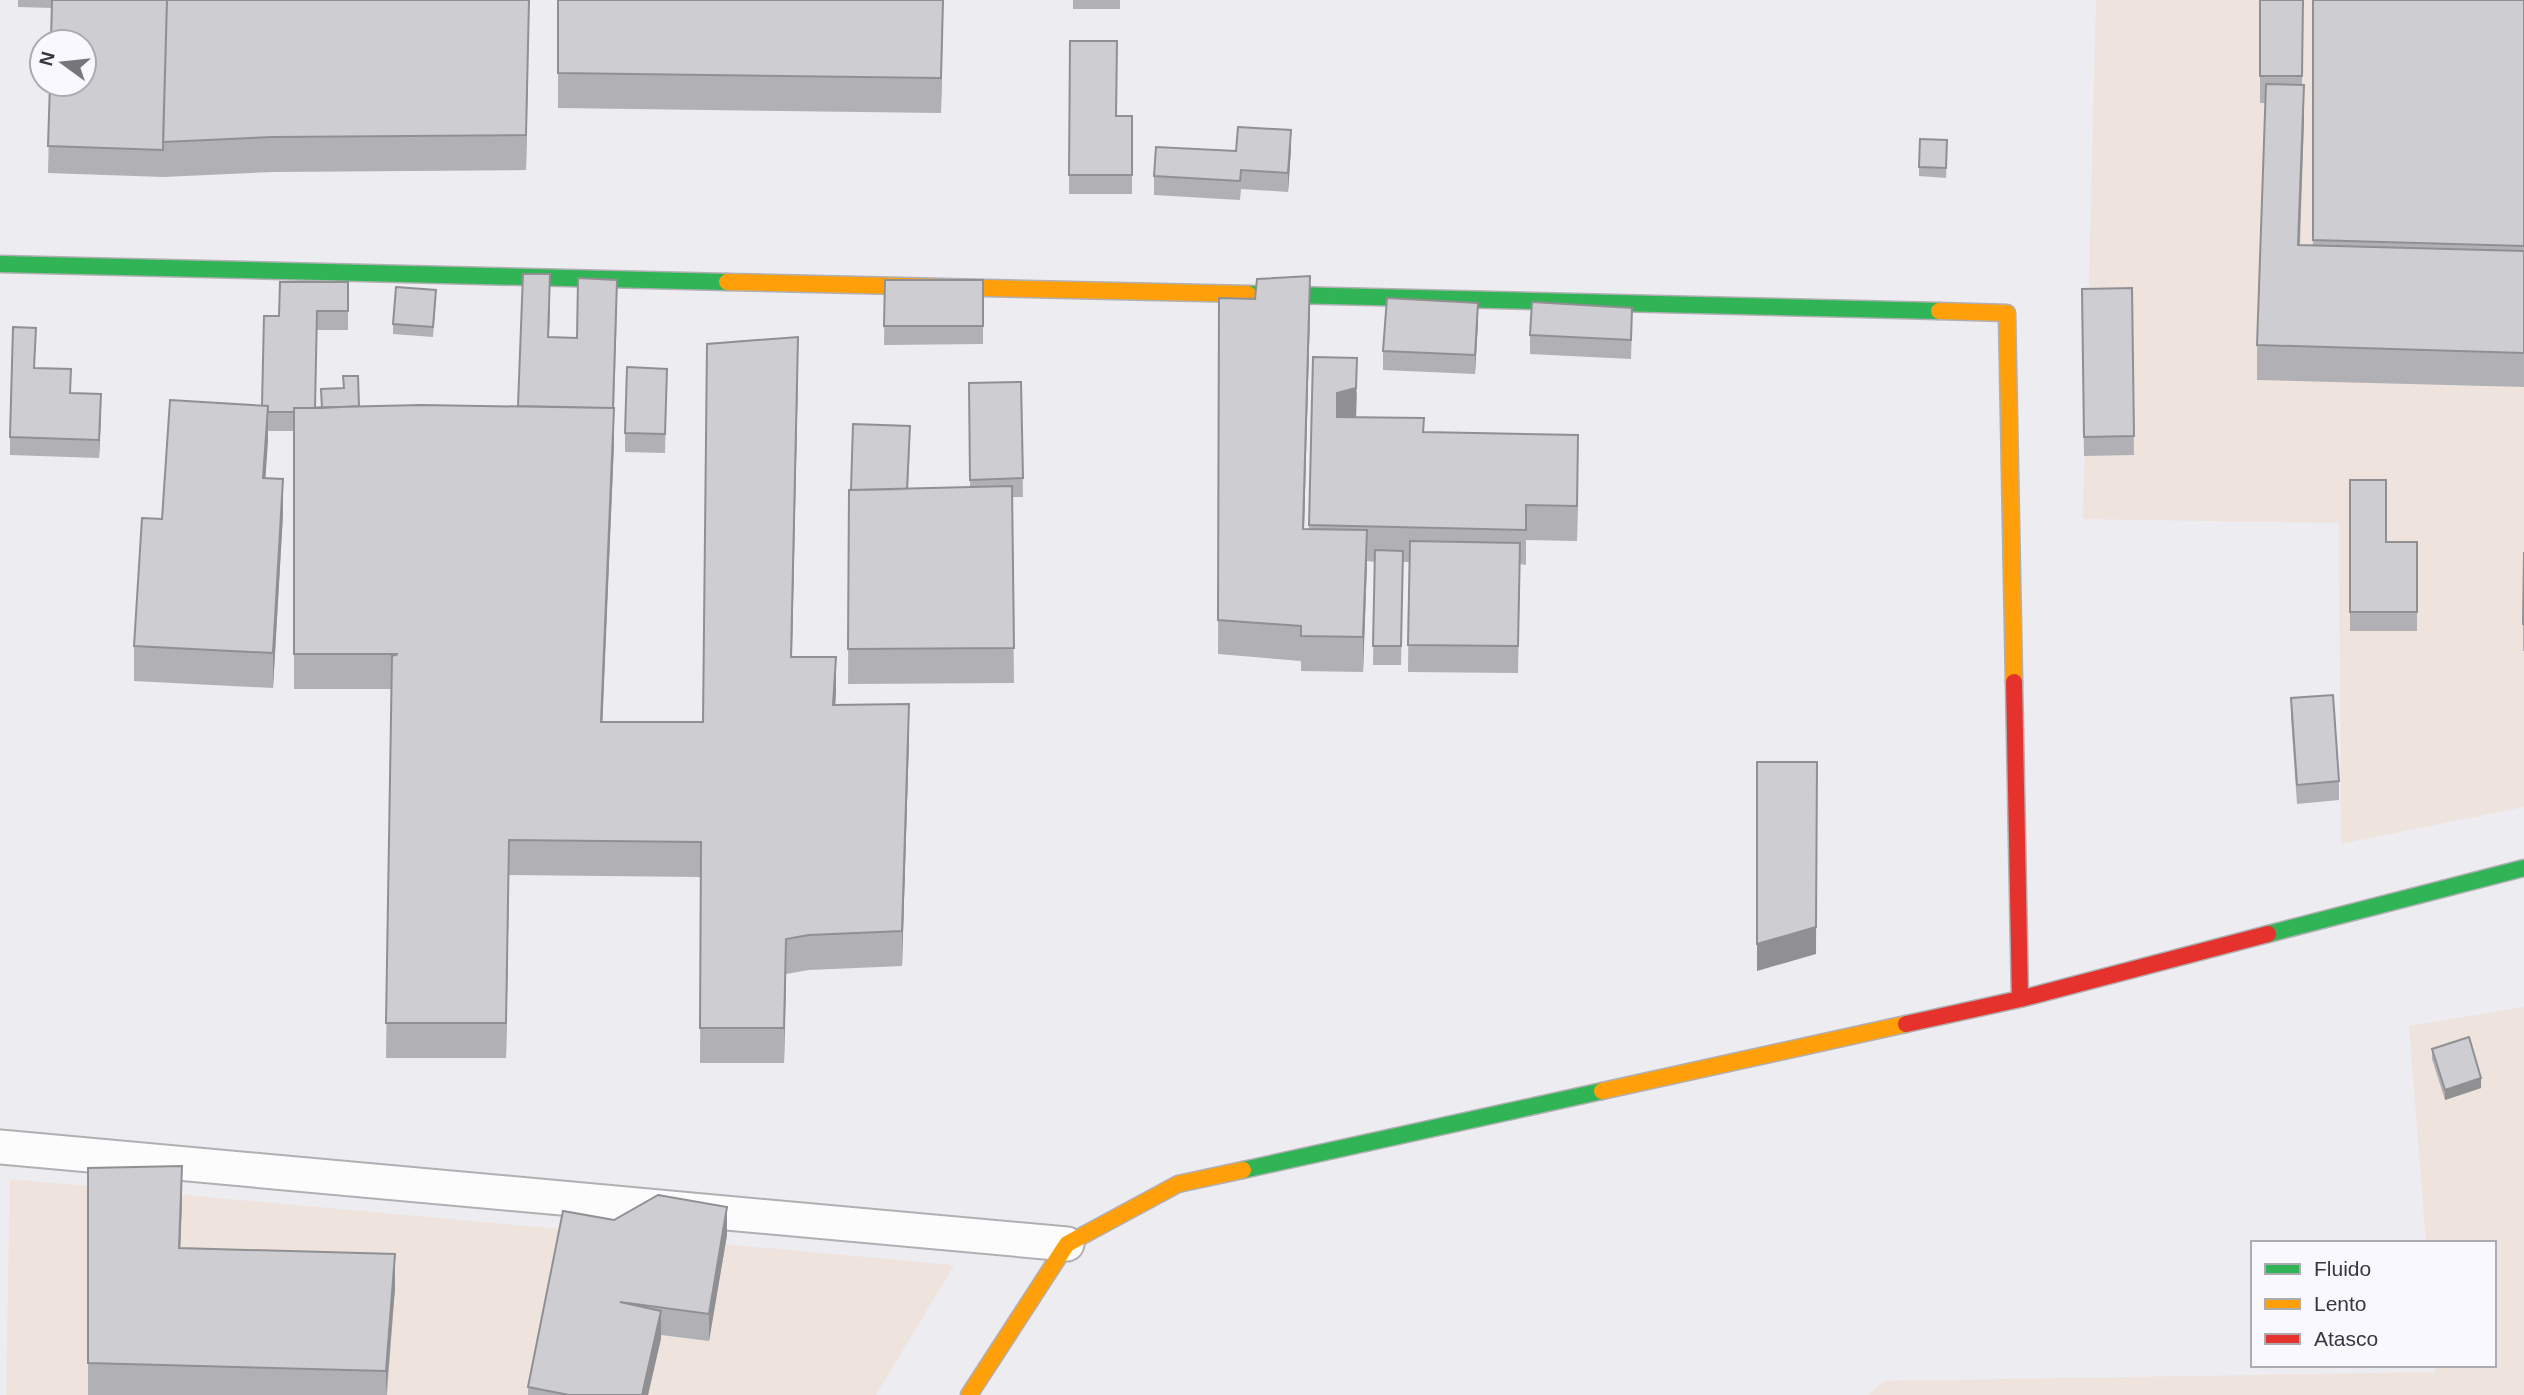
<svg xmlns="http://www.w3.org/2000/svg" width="2524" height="1395" font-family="Helvetica,sans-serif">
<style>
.industrial{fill:#eee4dd}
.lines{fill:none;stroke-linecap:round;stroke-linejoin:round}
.street-casing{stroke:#b0b0b3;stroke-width:37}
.fast-casing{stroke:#b0b0b3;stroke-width:19}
.slow-casing{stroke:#b0b0b3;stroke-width:19}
.jam-casing{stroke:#b0b0b3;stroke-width:19}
.street{stroke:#fcfcfd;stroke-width:33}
.fast{stroke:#30b455;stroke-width:16}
.slow{stroke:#ff9f0a;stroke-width:16}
.jam{stroke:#e5322d;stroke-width:16}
.wall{fill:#b1b1b5}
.shaded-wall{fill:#909093}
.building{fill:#ceced2;stroke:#909093;stroke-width:2}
</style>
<rect width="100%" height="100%" fill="#ececf1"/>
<path class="industrial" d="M2096,0H2524V807L2341,844L2339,523L2083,519Z
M2524,1007V1395H1869L1884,1381L2435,1372V1365H2494V1243H2426L2409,1026Z
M10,1179L954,1265L876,1395H6Z"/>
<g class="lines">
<defs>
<path id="street" d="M0,1147L1067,1244"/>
<path id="fast" d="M0,264L727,282
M1248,294L1939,311
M2268,934L2524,868
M1243,1170L1602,1091"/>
<path id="slow" d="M727,282L1248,294
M1939,311L2007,313L2014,682
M1602,1091L1906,1024
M969,1395L1067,1244L1178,1184L1243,1170"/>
<path id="jam" d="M2014,682L2020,999
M1906,1024L2020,999L2268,934"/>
</defs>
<use href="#street" class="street-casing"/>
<use href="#fast" class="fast-casing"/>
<use href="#slow" class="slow-casing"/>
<use href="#jam" class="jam-casing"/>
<use href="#street" class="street"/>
<use href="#fast" class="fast"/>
<use href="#slow" class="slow"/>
<use href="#jam" class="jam"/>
</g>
<path class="wall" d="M18,0H529L526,170L273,172L163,177L48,173L52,8L18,7Z
M558,0H943L941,113L558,108Z
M1073,0H1120V9H1073Z
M2260,0H2303L2302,85L2304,120L2300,245H2313V0H2524V387L2257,380V345L2265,103H2260Z
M1070,41L1116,116H1132V194H1069Z
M1291,149L1288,192L1241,189L1240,200L1154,195V176L1236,151Z
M1947,150L1946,178L1919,176V167Z
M885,280H983V344L884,345Z
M348,282V330H317L315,408L359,406H518L550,302L549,337L577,338L617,307L614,408V443L602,722H703L798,372L792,657L836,692L835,705L909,738L902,966L809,970L786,974L784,1063H700L701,877L509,875L506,1058H386L391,689H294V431H268L265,479L283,514L273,688L134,681V646L162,519L262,406L279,316Z
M2132,288L2134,455L2084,456L2082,289Z
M1219,298L1310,311L1304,529H1309L1313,357L1357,393L1356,417L1424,432L1578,470L1577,541L1526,540V565L1520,564L1518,673L1408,672L1409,562H1403L1401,665H1373L1375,562L1367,561L1363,672L1301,671V661L1218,654Z
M436,299L433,337L393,334V324Z
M1478,321L1475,374L1383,370V351Z
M1632,326L1631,359L1530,354V335Z
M35,368L71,393L101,413L99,458L10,455V437Z
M667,369L665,453L625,452V433Z
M1021,382L1023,497H1012L1014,683L848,684L849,490H851L910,444L908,489L970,487L969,383Z
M2350,480L2386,542H2417V631H2350Z
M2524,552V651H2523V624Z
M2291,698L2339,781V800L2297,804L2291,717Z
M2432,1049L2481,1088L2445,1100L2432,1059Z
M88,1168L182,1201L180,1248L395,1288L387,1395H88Z
M614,1220L727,1235L709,1341L661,1335L648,1395H528V1387Z"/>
<path class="shaded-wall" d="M529,0L526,170V135Z
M943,0L941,113V78Z
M2304,85V120L2298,280V245Z
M1291,130V149L1288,192V173Z
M550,274V302L548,364V337Z
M1310,276V311L1303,563V529Z
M617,280L613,423L614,408V443L601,757V722Z
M1478,303V321L1475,374V355Z
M798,337V372L791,692V657Z
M1357,358L1356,423L1337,428V393Z
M101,394V413L99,458V440Z
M268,406V441L263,513V478Z
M1578,435V470L1577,541V506Z
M283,479V514L273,688V653Z
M1367,530V565L1363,672V637Z
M836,657V692L833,740V705Z
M909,704V738L902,966V931Z
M1817,762L1816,954L1757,971V944Z
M509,840V875L506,1058V1023Z
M786,939V974L784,1063V1028Z
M2481,1078V1088L2445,1100V1090Z
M182,1166V1201L179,1283V1248Z
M727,1207V1235L709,1341V1314Z
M395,1254V1288L386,1395V1371Z
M661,1311V1339L648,1395H642Z"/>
<path class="building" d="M52,0H167L163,150L48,146L50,84H84V42H51Z
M167,0H529L526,135L273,137L163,142Z
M558,0H943L941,78L558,73Z
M2260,0H2303L2302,76H2260Z
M2313,0H2524V246L2313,240Z
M1070,41H1117L1116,116H1132V175H1069Z
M2266,84L2304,85L2298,245L2524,251V353L2257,345Z
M1238,127L1291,130L1288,173L1241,170L1240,181L1154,176L1156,147L1236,151Z
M1920,139L1947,140L1946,168L1919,167Z
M523,274H550L548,337L577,338L578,278L617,280L613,408L518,406Z
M1310,276L1303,529L1367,530L1363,637L1301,636V626L1218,620L1219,298L1255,299L1257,279Z
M885,280H983V326H884Z
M280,282H348V311H317L315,408H294V412H268V406H262L264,316H279Z
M396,287L436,290L433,327L393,324Z
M2132,288L2134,436L2084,437L2082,289Z
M1387,298L1478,303L1475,355L1383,351Z
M1532,302L1632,308L1631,340L1530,335Z
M13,327L36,328L34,368L71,369L70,393L101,394L99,440L10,437Z
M798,337L791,657H836L833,705L909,704L902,931L809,935L786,939L784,1028H700L701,842L509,840L506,1023H386L392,656L398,654H294V408L421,405L614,408L601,722H703L707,344Z
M1313,357L1357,358L1356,388L1337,393V417L1424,418L1423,432L1578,435L1577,506L1526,505V530L1309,525Z
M627,367L667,369L665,434L625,433Z
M343,376H358L359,406L322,408L321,389L344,388Z
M1021,382L1023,478L970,480L969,383Z
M170,400L268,406L263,478L283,479L273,653L134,646L142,518L162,519Z
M853,424L910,426L907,489L851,490Z
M2350,480H2386V542H2417V612H2350Z
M1012,486L1014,648L848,649L849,490Z
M1410,541L1520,543L1518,646L1408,645Z
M1375,550L1403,551L1401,646H1373Z
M2524,552V624H2523Z
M2333,695L2339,781L2297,785L2291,698Z
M1757,762H1817L1816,927L1757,944Z
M2469,1037L2481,1078L2445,1090L2432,1049Z
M182,1166L179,1248L395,1254L386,1371L88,1363V1168Z
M658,1195L727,1207L709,1314L620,1302L661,1311L642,1395H569L528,1387L563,1211L614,1220Z"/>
<rect x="2251" y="1241" width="245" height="126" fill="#f8f8fe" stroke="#ababb0" stroke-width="2"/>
<rect x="2265" y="1264" width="35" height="10" fill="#30b455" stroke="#ababb0" stroke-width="2"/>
<text x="2314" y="1276" font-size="21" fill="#38383b">Fluido</text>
<rect x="2265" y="1299" width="35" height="10" fill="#ff9f0a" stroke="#ababb0" stroke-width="2"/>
<text x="2314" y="1311" font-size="21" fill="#38383b">Lento</text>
<rect x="2265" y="1334" width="35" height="10" fill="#e5322d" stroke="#ababb0" stroke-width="2"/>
<text x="2314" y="1346" font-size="21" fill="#38383b">Atasco</text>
<g transform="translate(63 63) rotate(285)"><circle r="33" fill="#f8f8fe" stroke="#ababb0" stroke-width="2"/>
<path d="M0-5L12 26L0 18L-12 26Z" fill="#77777b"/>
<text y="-10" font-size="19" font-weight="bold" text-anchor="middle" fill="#38383b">N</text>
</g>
</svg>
